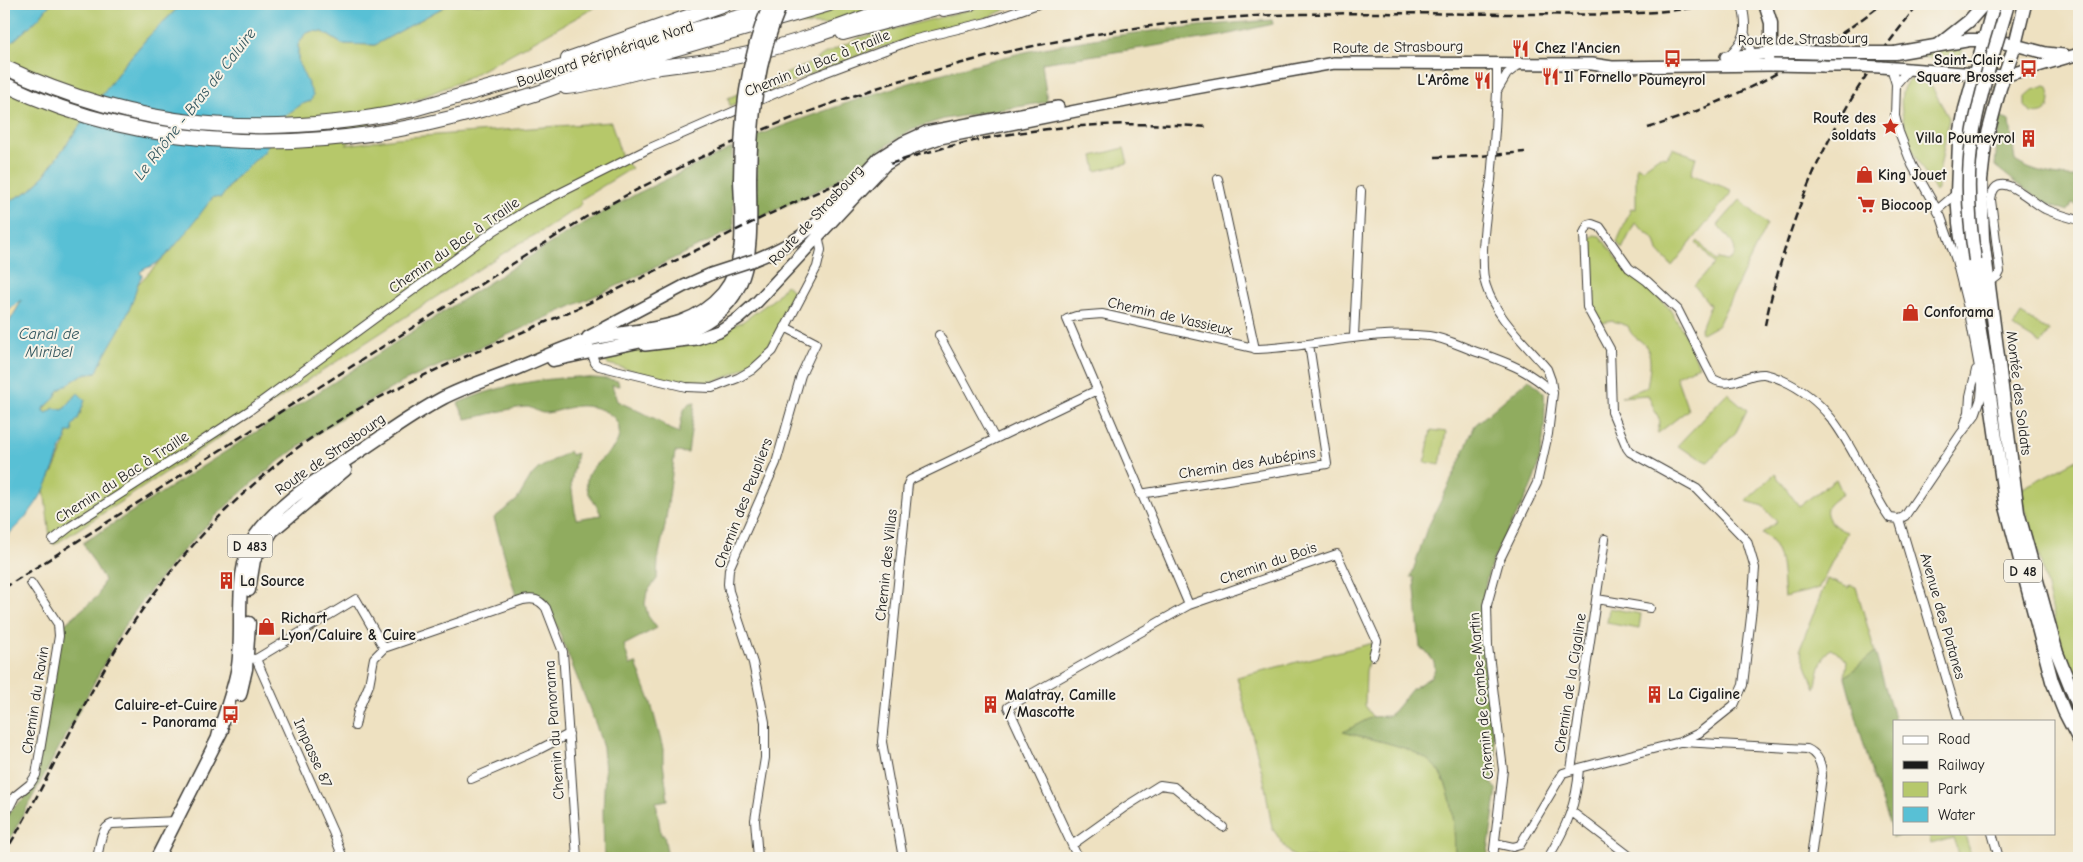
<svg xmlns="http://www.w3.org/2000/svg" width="2083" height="862" font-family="'Comic Neue',sans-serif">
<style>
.green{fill:#b6c86b;stroke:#697244}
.forest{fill:#90ac5f;stroke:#56643e}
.sand{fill:#eeda9e;stroke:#857b5d}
.water{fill:#58c0d5;stroke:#3a6e78}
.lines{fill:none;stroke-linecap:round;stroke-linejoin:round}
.street-casing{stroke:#3c3a35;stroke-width:10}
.secondary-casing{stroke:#3c3a35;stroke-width:14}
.primary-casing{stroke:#3c3a35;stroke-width:15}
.highway-casing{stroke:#3c3a35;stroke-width:16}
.street{stroke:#fff;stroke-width:8}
.secondary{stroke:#fff;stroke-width:11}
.primary{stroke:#fff;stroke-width:12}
.highway{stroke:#fff;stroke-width:14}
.rail{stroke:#1c1c1c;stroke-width:2.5;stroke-dasharray:8 4;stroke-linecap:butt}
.street-bridge-casing{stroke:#3c3a35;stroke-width:10;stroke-linecap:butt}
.secondary-bridge-casing{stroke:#3c3a35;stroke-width:14;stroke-linecap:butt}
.primary-bridge-casing{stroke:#3c3a35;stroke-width:15;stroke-linecap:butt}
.street-bridge{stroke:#fff;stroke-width:8}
.secondary-bridge{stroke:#fff;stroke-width:11}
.primary-bridge{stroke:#fff;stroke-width:12}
.labels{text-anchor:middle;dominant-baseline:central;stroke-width:4;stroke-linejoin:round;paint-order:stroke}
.shield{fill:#f7f3e8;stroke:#5e5c59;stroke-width:1}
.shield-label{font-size:14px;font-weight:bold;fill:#1c1c1c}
.street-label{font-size:15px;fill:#1c1c1c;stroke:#f7f3e8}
.poi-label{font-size:15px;font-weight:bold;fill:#1c1c1c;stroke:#f7f3e8;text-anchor:start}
.water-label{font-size:16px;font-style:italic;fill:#31555d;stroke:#f7f3e8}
</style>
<rect width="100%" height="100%" fill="#f7f3e8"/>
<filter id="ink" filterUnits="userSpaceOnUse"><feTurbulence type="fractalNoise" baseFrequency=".02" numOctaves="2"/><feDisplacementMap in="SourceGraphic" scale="10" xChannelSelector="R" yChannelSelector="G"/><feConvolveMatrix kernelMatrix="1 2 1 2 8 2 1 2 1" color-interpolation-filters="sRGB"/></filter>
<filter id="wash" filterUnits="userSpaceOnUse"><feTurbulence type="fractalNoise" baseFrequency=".0096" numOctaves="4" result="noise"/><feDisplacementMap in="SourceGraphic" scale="20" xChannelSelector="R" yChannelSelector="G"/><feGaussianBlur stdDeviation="1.12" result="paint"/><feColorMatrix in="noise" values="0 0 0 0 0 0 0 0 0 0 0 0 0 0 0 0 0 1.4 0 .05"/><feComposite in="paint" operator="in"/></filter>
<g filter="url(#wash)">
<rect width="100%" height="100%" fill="#eee1c1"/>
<path class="green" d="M50,4H182L149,36L123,66L40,181L29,191L4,204V49L39,18Z
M449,4H601L464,80L418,99L388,108L346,145L397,138L611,122L622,158L632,168L580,200L582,204L544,230L513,247L54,545L50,537L44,489L55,467L67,439L66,432L78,419L85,400L78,393L63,410L54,408L47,413L43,411L59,390L82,375L97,371L104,354L131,305L137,285L172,249L213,197L226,191L234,179L264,152L283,117L302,104L311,101L298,62V45L305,34L312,31L323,32L342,44L375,45Z
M849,4H886L825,25L779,24Z
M992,4H1018L984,19L872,50L730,106L728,98L809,64L824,54L859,38Z
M1964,46L1959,61L1911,56Z
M1910,80L1929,82L1949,118L1938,179V190L1936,192C1928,177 1917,162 1911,147C1905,131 1893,90 1910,80Z
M2045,86L2048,87C2052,101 2051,117 2031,113L2025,106V97L2033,90Z
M1124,148L1128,163L1096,171L1093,156Z
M1672,148L1696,157L1691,174L1731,190L1730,194L1672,266L1658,251L1655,240L1635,223L1622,249L1617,242L1631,208L1636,209V166L1642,169L1660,156L1667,157Z
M1740,200L1767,224L1718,325L1702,334L1700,331L1710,305L1694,285L1715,264L1696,243L1698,241L1716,261L1719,259L1727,261C1746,253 1726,235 1718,225Z
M1594,235L1600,236L1628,273L1643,283L1669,308L1685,334L1699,366L1676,376L1688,410L1657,434L1660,422L1648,395L1621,397L1647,387C1649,374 1654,355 1644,344C1636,336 1632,338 1628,326L1613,321L1602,323L1592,307L1590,238Z
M786,285L796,293C787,311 780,332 767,347C749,370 715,387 686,383C660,380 634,370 608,364L604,360L608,353L669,347L742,322L774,299Z
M2021,314L2049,331L2041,344L2013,327Z
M1727,393L1747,410L1736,432L1708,462L1677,446Z
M1431,430L1446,432L1440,465L1425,462Z
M2079,458V691L2062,649L2041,563L2019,490Z
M1775,474L1799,506L1836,479L1843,494C1838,497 1829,503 1827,508C1824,520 1838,529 1847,532L1818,589L1784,597C1781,572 1785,549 1762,533L1777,522L1763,506L1746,501Z
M1827,579L1849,588L1850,585L1856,587L1875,652L1845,677L1847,661L1835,650L1830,649C1820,658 1818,677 1815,689L1800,648Z
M1609,608L1641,614L1639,629L1607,623Z
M1373,643L1366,671L1365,705L1372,717L1344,732C1368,739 1396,743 1418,754C1456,772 1454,823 1455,858H1298L1290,854L1272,828L1264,780L1237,677Z
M1928,833H1970L1965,835L1972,858H1960L1953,838L1931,844Z"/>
<path class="forest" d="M1272,20L1273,24L1221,36L1042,63L1047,102L944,119L912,129L874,154L856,171L838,177L839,180L757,219L756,136C848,101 942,70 1039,49C1115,33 1193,26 1272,20Z
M1999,117L2010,121L2015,161C2031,172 2059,178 2079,177V205L2072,203L2068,211C2039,203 2018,184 1995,166Z
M732,148L734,229L619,285L405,381C287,444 202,514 125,625L4,850C4,841 2,829 5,821C10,804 29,800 35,783L60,628L98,596L104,580L83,543L568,232L638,193Z
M578,377L608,379L618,381L619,386L612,385L617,401L660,421L666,427L679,433C682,421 681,403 695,402L688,453L675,452L665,526L658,559L657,579L647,592L645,604L648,616L657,628L624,645L630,665L636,663L651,703L663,749V763L668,800L656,802L661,835H664L668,858H604L603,811L605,771L603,748L596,725L547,602C538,593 527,593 516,596L494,518L517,500L532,475L538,469L569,451L571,455L577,453L571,483L576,519L601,515C598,506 589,497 587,488C583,462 616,457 619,435C622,413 595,405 578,406C567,407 555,413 544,413C538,413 532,407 527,407C507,408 486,416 466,419L458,403C497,386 536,379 578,377Z
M1529,379L1544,393C1547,421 1542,463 1530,489C1516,519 1496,546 1487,578C1478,613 1483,648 1487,683C1491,713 1494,743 1498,773L1490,782L1497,790L1487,858H1455C1454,823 1456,774 1420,755C1400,744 1366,738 1343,732L1372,717L1388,716L1394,711L1412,689L1431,677L1435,669L1434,662L1426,651L1420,648L1414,577H1411L1426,531L1456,470L1475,425Z
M1875,652L1895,721L1894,833H1909L1892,838V829L1872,774L1845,677Z"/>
<path class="sand" d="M23,299L4,331V313Z"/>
<path class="water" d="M4,4H50L39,18L4,49Z
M182,4H384L383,10L407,4H449L375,45L342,44L323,32L312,31L305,34L298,45V62L313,95L311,101L302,104L283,117L264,152L234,179L221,198L213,197C196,219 179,245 157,263C152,267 146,267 140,272L142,276C136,285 135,295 131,305C123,328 106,348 97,372L82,375L59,390L54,399L43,409V411L47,413L54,408L63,410L78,393L85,400L78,419L72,426L73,432H66C68,438 64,441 62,446C47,486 42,502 11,532C7,536 8,538 4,541V331L22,300L4,313V204L29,191L40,181L123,66L149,36Z"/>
</g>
<g filter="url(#ink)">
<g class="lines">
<defs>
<path id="street" d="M1745,34L1753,58
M1727,57C1747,39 1748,30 1742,4
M1896,84L1910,68
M1497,91L1507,74L1520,64
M1495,130L1497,91V63
M1218,179L1255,349
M1937,210L1957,193
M1987,277L1994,279L1998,276L2000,272L1991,200C1995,164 2031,202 2045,209C2056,214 2068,217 2079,220
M939,335L995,439
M1354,336L1361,191
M590,348L595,363L599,366L686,387L712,388L738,378L752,370L773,351L817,267L821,250L818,234
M1964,426L1969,412L1970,396L1976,370
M1140,494L1327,464L1309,344
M1899,519L1959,721
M53,540L71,526L250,410L495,230L530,208L650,148L813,77L912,40L987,22L1038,4
M1597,599L1650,608
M1189,605L1337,554L1377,641L1373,656
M244,658L256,659L356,599L384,648L523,600C533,598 539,599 546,608L563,652L577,858
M256,659L333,832L343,858
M355,726L358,711L369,685L374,658L384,648
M1682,742L1807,749C1818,754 1822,764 1822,776L1811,858
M1571,770L1605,539
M471,779L538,750L569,734
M1572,812L1632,858
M4,818L15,796L30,784L36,775L59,636L58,624L31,583
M1992,833L1999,858
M1495,843L1513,847L1520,845L1563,773L1573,770
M1072,845L1125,807L1160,785L1174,787L1223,827
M97,858C100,847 100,828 112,824L177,821
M758,858L755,820L765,758V722L753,663L729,591L728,584L729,569L776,463L801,375L816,343L785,327
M903,858L882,742L908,484L910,480L1097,390
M1078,858L1008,707L1189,605L1067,319L1076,316L1102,314L1258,349C1315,347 1371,329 1429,336C1446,338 1464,348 1480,353C1511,364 1528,370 1553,393L1551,380L1547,369C1526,344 1496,318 1486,286C1478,264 1487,205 1491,180
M1493,858L1503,770L1488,646L1487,605L1499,561L1537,483L1548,434L1553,393
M1548,858C1566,828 1577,804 1579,768L1680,742L1699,733L1734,705L1743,685L1752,608L1755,568L1747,541L1697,489L1630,452L1627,448L1612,412L1610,349L1587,307L1584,233L1588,225L1592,224L1600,227L1629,268L1647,281L1678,310L1713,379C1731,390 1745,373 1764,374C1770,375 1776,377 1782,380C1832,402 1848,444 1872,488C1878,498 1883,509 1890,518L1899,519L1905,516L1960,435L1975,415L1981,398L1982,384L1969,312L1956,260L1941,217L1912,165L1899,132L1895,116L1896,84L1891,67"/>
<path id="secondary" d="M2015,45L2046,53L2064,55
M1726,57L1771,53L1769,61
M1823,66H1860
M1881,67L2004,76L2079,54
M879,158L904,142L926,132L1058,107
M885,165L912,148L940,138L1146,97L1334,63L1592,64L1612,67L1773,65
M754,260C794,244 814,229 842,198
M588,337L684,286L711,274
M645,345L696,339L719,331L739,318L757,302L849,203"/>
<path id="primary" d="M1765,4L1771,23V53L1795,52
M1994,4L1965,109L1959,141L1957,193L1959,223L1964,260L1978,319L1987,374L2005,503L2052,681L2064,711L2079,740
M2025,4L2015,45L2000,88L1985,145L1981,180L1983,239L2018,512L2057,653L2079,708
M1940,44L1969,21L1984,4
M1830,53H1866
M1895,53L1969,40H1991L2015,45
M1975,260L1982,304
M553,360L685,332C759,304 750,243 750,178
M249,590L254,560L272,531L345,470
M240,695L246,669L249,623
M218,737C224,713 234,691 238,666C244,625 232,570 256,535C279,503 314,482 345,461C378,440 409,416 443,398C468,385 494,378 520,367C545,357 569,344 596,338C642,327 689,333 723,293C748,263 741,216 740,180
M157,858L222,730"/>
<path id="highway" d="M944,9L969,4
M843,33L951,4
M568,59L724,4
M4,67C137,130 266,140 410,110L778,6
M4,84C154,156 324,155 481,110C514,100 547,92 578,77L829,4
M566,87C598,84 628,73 660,67C681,64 703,62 724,59C785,48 842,27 899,4"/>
</defs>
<use href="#street" class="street-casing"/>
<use href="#secondary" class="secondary-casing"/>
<use href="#primary" class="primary-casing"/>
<use href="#highway" class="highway-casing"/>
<use href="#street" class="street"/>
<use href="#secondary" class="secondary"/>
<use href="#primary" class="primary"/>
<use href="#highway" class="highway"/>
<path class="rail" d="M1648,128C1733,102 1811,59 1882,4
M1435,157L1480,156L1525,152
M1765,325C1791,203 1839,100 1919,4
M4,588L586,217C645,185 703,154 765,129C936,59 1121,18 1306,14C1380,12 1454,14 1529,14C1591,15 1654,16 1715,4
M4,854C46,786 77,712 119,644C150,596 185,551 226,510C247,490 270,469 293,451C380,387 482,351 580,307C677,263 770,208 870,171C980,130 1093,118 1208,127"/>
<defs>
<path id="street-bridge" d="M1491,180L1495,130"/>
<path id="secondary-bridge" d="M1773,65L1823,66
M1860,66L1881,67
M842,198L879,158
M849,203L885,165
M711,274L754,260"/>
<path id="primary-bridge" d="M1795,52L1830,53
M1866,53H1895
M750,178C751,117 757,60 781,4
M740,180C741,119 745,61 770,4
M1975,260C1969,221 1966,181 1972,141C1979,95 1995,49 2008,4"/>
</defs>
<use href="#street-bridge" class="street-bridge-casing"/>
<use href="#secondary-bridge" class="secondary-bridge-casing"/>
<use href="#primary-bridge" class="primary-bridge-casing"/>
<use href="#street-bridge" class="street-bridge"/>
<use href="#secondary-bridge" class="secondary-bridge"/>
<use href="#primary-bridge" class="primary-bridge"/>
</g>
</g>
<defs>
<symbol id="restaurant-bare" viewBox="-9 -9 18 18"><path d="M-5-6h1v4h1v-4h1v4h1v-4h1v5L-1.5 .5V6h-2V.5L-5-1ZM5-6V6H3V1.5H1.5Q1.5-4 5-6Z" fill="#c8321e" stroke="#f7f3e8" stroke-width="2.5" paint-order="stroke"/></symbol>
<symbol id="bus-bare" viewBox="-9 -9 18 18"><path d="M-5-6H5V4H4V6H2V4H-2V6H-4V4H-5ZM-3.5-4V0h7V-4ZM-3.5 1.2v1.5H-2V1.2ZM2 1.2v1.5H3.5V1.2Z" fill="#c8321e" stroke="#f7f3e8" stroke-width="2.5" paint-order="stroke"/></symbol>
<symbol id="sight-bare" viewBox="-9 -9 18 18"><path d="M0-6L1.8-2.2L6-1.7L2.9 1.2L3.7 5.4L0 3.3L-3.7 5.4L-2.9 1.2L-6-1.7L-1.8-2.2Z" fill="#c8321e" stroke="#f7f3e8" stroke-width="2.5" paint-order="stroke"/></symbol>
<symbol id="building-bare" viewBox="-9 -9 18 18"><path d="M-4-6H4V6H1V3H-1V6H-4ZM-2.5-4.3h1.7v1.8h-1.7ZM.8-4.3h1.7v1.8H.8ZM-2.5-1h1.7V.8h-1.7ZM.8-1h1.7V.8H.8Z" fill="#c8321e" stroke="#f7f3e8" stroke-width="2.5" paint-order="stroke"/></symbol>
<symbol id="shop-bare" viewBox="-9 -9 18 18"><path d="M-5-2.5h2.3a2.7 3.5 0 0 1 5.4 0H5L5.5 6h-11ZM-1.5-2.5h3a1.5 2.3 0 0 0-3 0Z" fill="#c8321e" stroke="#f7f3e8" stroke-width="2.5" paint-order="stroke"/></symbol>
<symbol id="supermarket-bare" viewBox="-9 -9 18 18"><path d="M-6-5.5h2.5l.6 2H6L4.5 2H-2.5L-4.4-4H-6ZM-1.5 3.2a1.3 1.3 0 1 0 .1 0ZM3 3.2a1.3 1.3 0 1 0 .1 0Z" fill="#c8321e" stroke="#f7f3e8" stroke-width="2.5" paint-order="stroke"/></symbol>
</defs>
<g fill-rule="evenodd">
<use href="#restaurant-bare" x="1508" y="36" width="25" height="25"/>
<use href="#bus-bare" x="1660" y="46" width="25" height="25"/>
<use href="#bus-bare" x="2016" y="56" width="25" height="25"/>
<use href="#restaurant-bare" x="1538" y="64" width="25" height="25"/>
<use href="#restaurant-bare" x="1470" y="68" width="25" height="25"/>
<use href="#sight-bare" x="1878" y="114" width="25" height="25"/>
<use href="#building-bare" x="2016" y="126" width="25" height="25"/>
<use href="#shop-bare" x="1852" y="162" width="25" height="25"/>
<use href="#supermarket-bare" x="1854" y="192" width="25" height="25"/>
<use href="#shop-bare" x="1898" y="300" width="25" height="25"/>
<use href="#building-bare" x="214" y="568" width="25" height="25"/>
<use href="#shop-bare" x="254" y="614" width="25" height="25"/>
<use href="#building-bare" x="1642" y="682" width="25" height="25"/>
<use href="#building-bare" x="978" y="692" width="25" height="25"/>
<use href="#bus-bare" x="218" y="702" width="25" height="25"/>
</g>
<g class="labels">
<g class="shield">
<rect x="227.5" y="534.5" width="45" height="23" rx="4"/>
<rect x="2004" y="559.5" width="38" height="23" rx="4"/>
</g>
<g class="shield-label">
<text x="250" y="546">D 483</text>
<text x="2023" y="571">D 48</text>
</g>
<g class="street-label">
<text transform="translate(1803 39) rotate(-1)">Route de Strasbourg</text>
<text transform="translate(1398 47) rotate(-1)">Route de Strasbourg</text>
<text transform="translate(605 54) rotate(-18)">Boulevard Périphérique Nord</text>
<text transform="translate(817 63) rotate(-22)">Chemin du Bac à Traille</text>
<text transform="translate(816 215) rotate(-47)">Route de Strasbourg</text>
<text transform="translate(454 245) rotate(-35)">Chemin du Bac à Traille</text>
<text transform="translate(1170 316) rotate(13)">Chemin de Vassieux</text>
<text transform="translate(2019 393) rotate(83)">Montée des Soldats</text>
<text transform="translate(330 454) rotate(-35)">Route de Strasbourg</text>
<text transform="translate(1247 463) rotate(-9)">Chemin des Aubépins</text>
<text transform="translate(122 477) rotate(-33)">Chemin du Bac à Traille</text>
<text transform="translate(743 503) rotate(-69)">Chemin des Peupliers</text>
<text transform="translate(1268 563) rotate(-19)">Chemin du Bois</text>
<text transform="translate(886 565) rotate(-84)">Chemin des Villas</text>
<text transform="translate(1943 616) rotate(74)">Avenue des Platanes</text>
<text transform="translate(1570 683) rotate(-81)">Chemin de la Cigaline</text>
<text transform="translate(1481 696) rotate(-95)">Chemin de Combe-Martin</text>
<text transform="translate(35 700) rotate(-81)">Chemin du Ravin</text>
<text transform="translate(554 730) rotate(-94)">Chemin du Panorama</text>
<text transform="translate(313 753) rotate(66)">Impasse 87</text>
</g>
<g class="poi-label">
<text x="1535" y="48">Chez l'Ancien</text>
<text x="2014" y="60" text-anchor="end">Saint-Clair -<tspan x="2014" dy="17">Square Brosset</tspan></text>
<text x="1564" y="77">Il Fornello</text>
<text x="1469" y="80" text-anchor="end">L'Arôme</text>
<text x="1672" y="80" text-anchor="middle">Poumeyrol</text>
<text x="1876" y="118" text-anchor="end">Route des<tspan x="1876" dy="17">soldats</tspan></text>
<text x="2015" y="138" text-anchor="end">Villa Poumeyrol</text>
<text x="1878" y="175">King Jouet</text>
<text x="1881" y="205">Biocoop</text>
<text x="1924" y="312">Conforama</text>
<text x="240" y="581">La Source</text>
<text x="281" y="618">Richart<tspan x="281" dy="17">Lyon/Caluire &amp; Cuire</tspan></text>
<text x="1668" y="694">La Cigaline</text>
<text x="1005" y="695">Malatray, Camille<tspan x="1005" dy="17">/ Mascotte</tspan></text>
<text x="217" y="705" text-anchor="end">Caluire-et-Cuire<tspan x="217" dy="17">- Panorama</tspan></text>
</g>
<g class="water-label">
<text transform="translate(195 104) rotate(-52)">Le Rhône - Bras de Caluire</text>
<text x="49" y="334">Canal de<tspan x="49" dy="18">Miribel</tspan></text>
</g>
</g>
<rect width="2083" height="862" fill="none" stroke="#f7f3e8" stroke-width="20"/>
<rect x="1893" y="720" width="162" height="115" fill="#f7f3e8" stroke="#9f9d96"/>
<rect x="1903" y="736" width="25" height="8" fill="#ffffff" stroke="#9f9d96"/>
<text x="1938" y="744" font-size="15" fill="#1c1c1c">Road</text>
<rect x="1903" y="761" width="25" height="8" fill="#1c1c1c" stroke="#9f9d96"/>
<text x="1938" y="770" font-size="15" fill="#1c1c1c">Railway</text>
<rect x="1903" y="782" width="25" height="15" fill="#b6c86b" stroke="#9f9d96"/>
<text x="1938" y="794" font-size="15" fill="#1c1c1c">Park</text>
<rect x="1903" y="807" width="25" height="15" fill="#58c0d5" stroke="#9f9d96"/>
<text x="1938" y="820" font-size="15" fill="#1c1c1c">Water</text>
</svg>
